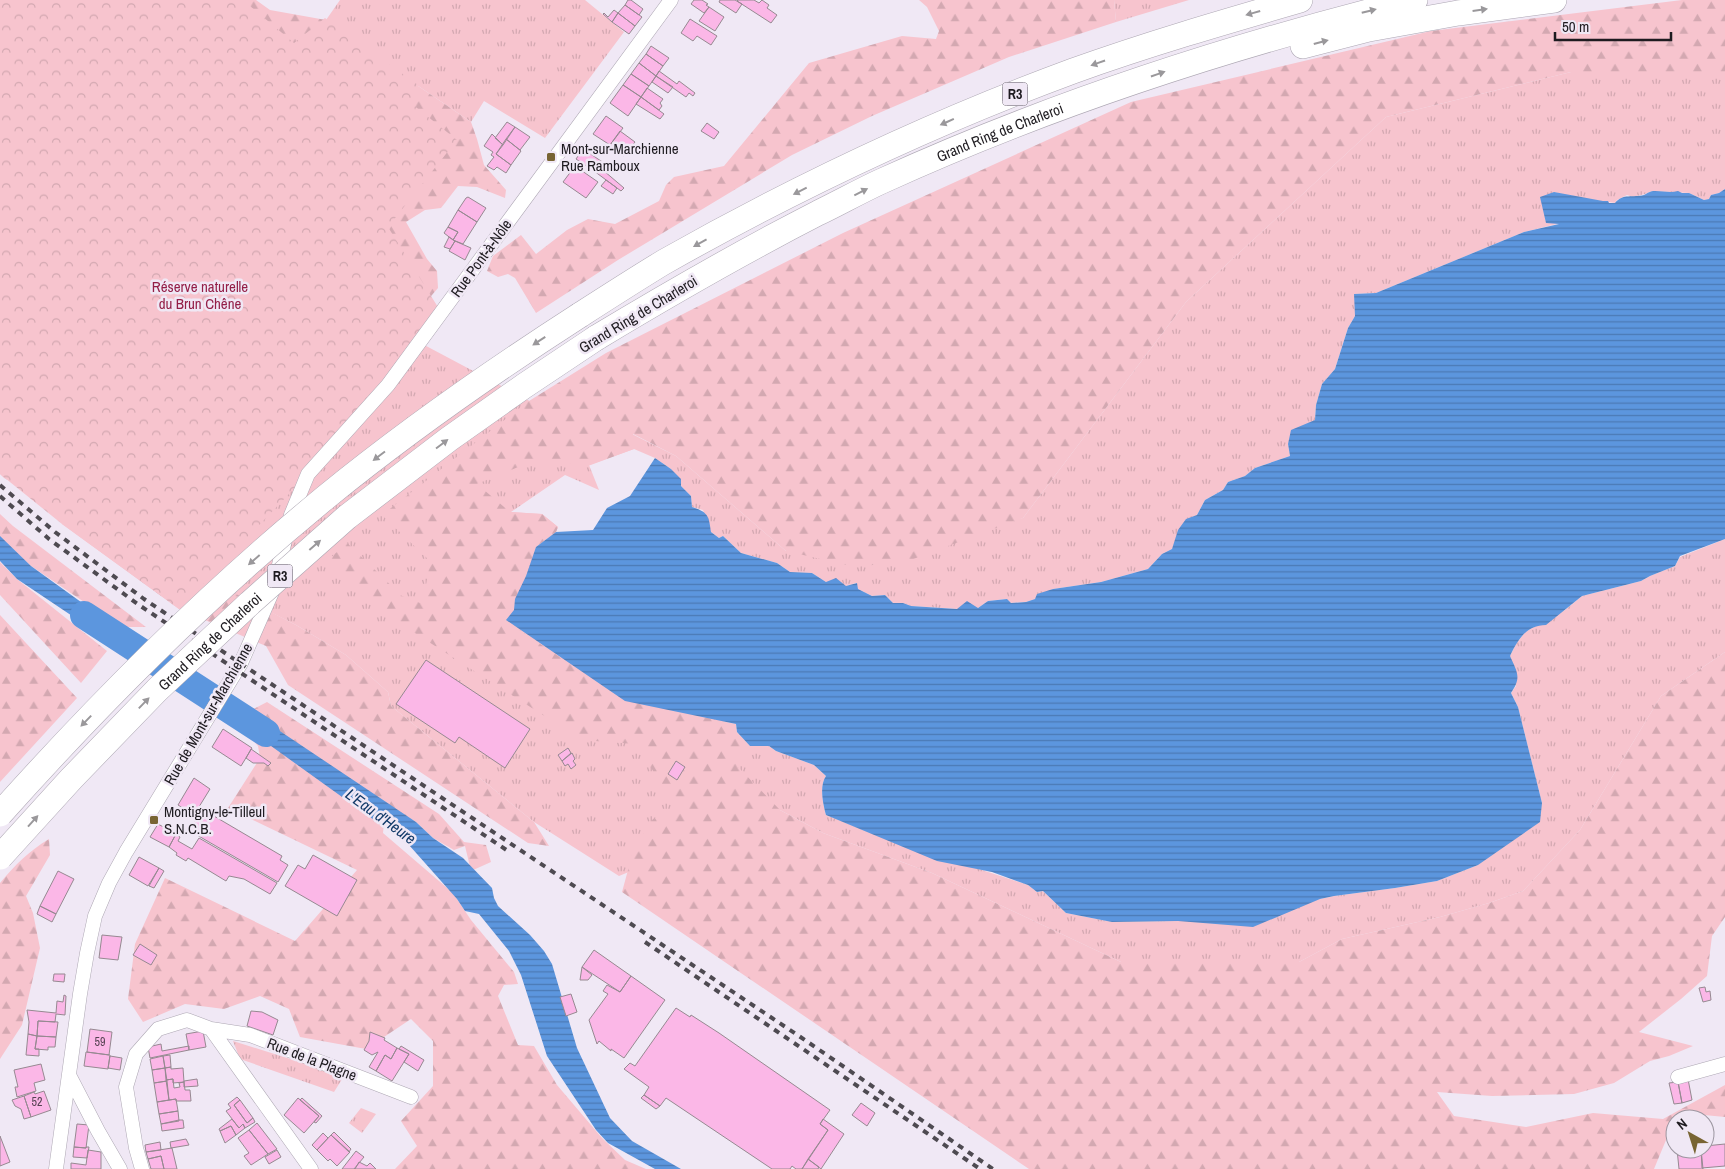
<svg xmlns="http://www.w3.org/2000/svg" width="1725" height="1169" font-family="'Archivo Narrow',sans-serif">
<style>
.grass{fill:url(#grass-tufts)}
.forest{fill:url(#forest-firs)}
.park{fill:url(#park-crowns)}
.water{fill:url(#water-rules)}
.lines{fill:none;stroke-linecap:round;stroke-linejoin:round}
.river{stroke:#5c96de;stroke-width:28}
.building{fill:#fbb7e7;stroke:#968991}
.street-casing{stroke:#ada7b3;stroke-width:15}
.highway-casing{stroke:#ada7b3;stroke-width:26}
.street{stroke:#fff;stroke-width:14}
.highway{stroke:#fff;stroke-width:25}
.rail{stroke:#4e4a51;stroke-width:4;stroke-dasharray:6 6;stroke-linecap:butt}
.highway-bridge-casing{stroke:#ada7b3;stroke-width:26;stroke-linecap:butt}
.highway-bridge{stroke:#fff;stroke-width:25}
.oneway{fill:#9a989b}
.poi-dot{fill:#786433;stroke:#f0e8f5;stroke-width:2}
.labels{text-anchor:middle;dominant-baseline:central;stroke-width:5;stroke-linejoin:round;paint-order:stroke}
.number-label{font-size:12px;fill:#554252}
.shield{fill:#f0e8f5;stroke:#5d5860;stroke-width:1}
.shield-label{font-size:14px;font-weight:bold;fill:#1e1b20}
.street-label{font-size:15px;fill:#1e1b20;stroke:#f0e8f5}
.poi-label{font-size:15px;fill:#1e1b20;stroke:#f0e8f5;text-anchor:start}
.park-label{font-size:15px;fill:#941f48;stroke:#f0e8f5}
.water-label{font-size:16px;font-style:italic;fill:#123a69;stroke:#f0e8f5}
</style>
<defs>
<pattern id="grass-tufts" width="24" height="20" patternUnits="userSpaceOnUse" patternTransform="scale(1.25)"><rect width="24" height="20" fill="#f7c4ce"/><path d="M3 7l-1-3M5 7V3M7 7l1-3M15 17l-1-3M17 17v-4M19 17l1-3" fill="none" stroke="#d3a8b1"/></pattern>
<pattern id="forest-firs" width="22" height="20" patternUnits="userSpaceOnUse" patternTransform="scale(1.25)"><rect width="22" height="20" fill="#f7c4ce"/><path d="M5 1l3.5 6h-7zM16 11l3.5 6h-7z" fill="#d3a8b1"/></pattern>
<pattern id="park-crowns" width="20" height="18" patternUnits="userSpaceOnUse" patternTransform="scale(1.25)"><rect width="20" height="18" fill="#f7c4ce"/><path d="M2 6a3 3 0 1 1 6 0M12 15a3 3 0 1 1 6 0" fill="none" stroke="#d3a8b1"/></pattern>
<pattern id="water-rules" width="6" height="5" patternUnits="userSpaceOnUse" patternTransform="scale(1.25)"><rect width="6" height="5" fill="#5c96de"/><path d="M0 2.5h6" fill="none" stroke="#4b7ab4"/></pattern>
</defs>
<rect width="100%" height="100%" fill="#f0e8f5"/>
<path class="grass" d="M0,0L413,339L584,430L632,434L676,456L786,551L1023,518L1186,302L1386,117L1571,72H1725V189L1719,193L1711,195L1709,199L1704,200L1689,193L1652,191L1645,194L1633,197L1627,195L1617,200L1615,203L1572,197L1554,192L1544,212L1546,222L1561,223L1524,232L1376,293L1355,294V316L1348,328L1335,369L1322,384L1316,405L1315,420L1288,444L1290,456L1255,468L1245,476L1228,482L1223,490L1205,500L1197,515L1186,520L1172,549L1162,554L1148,569L1101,582L1053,589L1035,599L1026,602L1011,603L1006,599L988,601L978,608L957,609L911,606L903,603H893L885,595L872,596L858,589L856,583L846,586L826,582L812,573L790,572L777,563L741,553L723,536L719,538L711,532L703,510L692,507L691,496L681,486L671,469L655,458L634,449L589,465L599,490L565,475L511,512L542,514L558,527L556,532L536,547L750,746H769L776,751L814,765L826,776C819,786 823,804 826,815L884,838L1028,885L1037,892L1043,891L1066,913L1112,922L1178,921L1320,899L1334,896L1395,888L1437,881L1478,865L1542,803L1518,707L1511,693L1516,686L1510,656L1516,644L1525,632L1565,610L1582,596L1641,581L1650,576L1675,566L1680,557L1725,539V652L1661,696L1580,830L1523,891L1489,903L1440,917L1342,939L1299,962H1121L932,873L823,833L780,810L619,876L534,822L391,706L388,692L346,655L296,625L4,478L0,474Z
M340,0H585L624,32L545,138L484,101L471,122L361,47L326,20Z
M1114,0H1189L1116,22Z
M233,1041L344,1076L334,1092L240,1059Z
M361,1108L376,1114L362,1133L349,1123Z"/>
<path class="forest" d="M177,0H256L270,10L326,20L361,47L471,122L477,139L484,165L506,190L505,198L477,187L458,186L441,208L425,210L406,222L427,259L437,271L438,288L414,316Z
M919,0H1114L1116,22L1009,57L872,116L792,155L618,260L536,313L515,278L508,274L498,277L487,271L493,256L521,235L536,254L567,230L588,219L615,224L659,201L666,185L674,177L724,166L809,63L902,36L936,39L939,31L927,7Z
M1682,0H1725V72H1571L1386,117L1186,302L1023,518L908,561L855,567L786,551L676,456L633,434L634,449L588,466L535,460L477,484L510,512L542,514L558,527L556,532L536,547L526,576L515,599L514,610L506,621L625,701L736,724L737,732L750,746L738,767L780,810L823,833L932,873L1121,962H1299L1342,939L1440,917L1489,903L1523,891L1580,830L1661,696L1725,652V917L1712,936L1707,976L1681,999L1639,1032L1693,1046L1669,1056L1650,1061L1614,1083L1574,1094L1492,1096L1437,1092L1454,1116L1526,1127L1593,1113L1663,1119L1725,1085V1117L1704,1115L1694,1119H1675V1126L1671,1128L1654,1169H1029L622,892L634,848L653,819L678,808L635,744L582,740L368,603L347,582L328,560L347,543L402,596L423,604L430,561L382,515L529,401L606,353L843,233L1131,102L1431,31Z
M0,514L13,526L146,627H121L31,566L0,537Z
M106,521L201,576L296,625L346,655L388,692L391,706L534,822L549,846L528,843L288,685L266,646L179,609L62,524Z
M0,562L17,579L107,651L81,683L0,595Z
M0,615L77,698L0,782Z
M267,702L439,814L464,842L486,845L491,862L471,871L465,846L454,850L433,838L416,822L386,804L383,833L453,893L471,920L514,972L518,984L504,985L498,996L518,1045L534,1046L557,1085L602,1138L625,1160L646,1169H395L417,1146L401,1121L433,1086V1041L411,1019L366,1049L300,1037L289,1009L260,996L224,1009L185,1004L143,1022L128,999L135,944L165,878L295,941L357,870L228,808L260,758L258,746L234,719Z
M49,839L50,855L26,896L33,913L40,948L22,1025L0,1059V883C15,865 29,851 49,839Z"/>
<path class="park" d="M0,0H243L294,43L325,18L418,85L412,104L457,140L388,227L441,312L308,474L179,609L62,524L0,474Z"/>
<path class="water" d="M1725,189V539L1680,556L1675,566L1650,576L1641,581L1582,596L1546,625C1526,625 1518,640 1510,656C1517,672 1522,677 1511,693L1518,707L1542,803L1540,822L1478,865L1437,881L1395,888L1334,896L1320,899L1253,927L1178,921L1112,922L1066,913L1043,891L1037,892L1028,885L992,872L937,861L826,815C823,804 819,786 826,776L814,765L776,751L769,746H750L737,732L736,724L625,701L506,620L514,610L515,599L526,576L536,547L556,532L593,530L607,508L630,496L655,458L671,469L681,479V486L691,496L692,507C708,512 709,516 711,532L719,538L723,536L741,553L777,563L790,572L812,573L826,582L836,578L846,586L857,583L858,589L872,596L885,595L893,603H903L911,606L957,609L967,601L978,608L988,601L1007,599L1011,603L1026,602L1035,599L1037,594L1053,589L1101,582L1148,569L1162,554L1172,549L1178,530L1186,519L1197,515L1205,500L1223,490L1228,482L1245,476L1255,468L1290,456L1288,444L1291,430L1315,420L1316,405L1322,384L1335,369L1348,328L1355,316L1354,294L1376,293L1524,232L1559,224L1546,223L1540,197L1554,192L1603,201H1608L1609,203H1615C1623,193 1633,198 1644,195C1648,193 1650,191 1655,191C1664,191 1670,193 1678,191L1682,193H1689L1704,200L1709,199L1711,195L1719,193Z
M0,536L31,566L117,628L111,642L17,579L0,561Z
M241,705L416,822L433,838L463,858L492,888L494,898L498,906L530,935L544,951L552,964L577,1048L610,1118L632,1141L681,1169H655L608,1143L596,1130L547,1056L521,975L509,951L479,914L465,911L457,899L409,845L232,718Z"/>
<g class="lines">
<path class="river" d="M84,615L266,733"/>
</g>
<path class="building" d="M628,0H631L643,9L639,15L625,5Z
M694,0H702L708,4L706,5L709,7L704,13L691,4Z
M720,0H735L742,4L736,13L719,2Z
M738,0H754L759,3L762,0L769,5L767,8L777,15L771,23L737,1Z
M625,5L642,17L635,26L618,13Z
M709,7L724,17L715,31L699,21Z
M614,10L618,13L612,22L603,14L604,13L608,17Z
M618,13L635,26L629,34L612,22Z
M690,19L717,36L711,45L697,36L693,41L681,33Z
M651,46L669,58L663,66L646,54Z
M646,54L663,66L656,76L639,63Z
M639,63L656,76L649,86L631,74Z
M659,71L677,84L679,81L695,93L693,96L689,93L686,97L656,76Z
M631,74L649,86L641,97L623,85Z
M656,76L673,87L668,93L652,82Z
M623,85L641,97L628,116L610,103Z
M647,88L663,99L660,103L662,106L659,110L641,97Z
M641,97L664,114L660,119L636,104Z
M606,116L623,128L610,145L593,134Z
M507,122L515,127L503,145L495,138Z
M707,123L719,132L714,139L701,131Z
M515,127L530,137L520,150L506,139Z
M620,131L635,142L624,156L610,145Z
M492,134L503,145L496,154L511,165L506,173L497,167L494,170L487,166L494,157L491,155L493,152L484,146Z
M506,139L521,151L511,165L496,154Z
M583,149L601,161L594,171L576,159Z
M601,161L608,166L604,171L624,188L621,191L594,171Z
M575,166L598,182L586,198L563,182Z
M606,180L617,188L613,194L601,186Z
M468,197L486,208L477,222L458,210L466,198Z
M458,210L477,222L463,244L453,240L458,232L448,227Z
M448,227L458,232L453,240L444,233Z
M449,237L455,241L450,249L444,247Z
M455,241L471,248L465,260L449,251Z
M426,660L530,729L505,768L459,737L455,743L396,704Z
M223,729L252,748L241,766L212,747Z
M568,748L571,753L562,761L558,755Z
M251,749L271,763L268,766L264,763H253L246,758Z
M572,753L575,759L573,761L576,765L571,769L568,764L565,766L562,761Z
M676,761L685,767L677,780L668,774Z
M194,778L210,789L194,815L178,805Z
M202,809L282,856L280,860L288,865L278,882L190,831Z
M158,824L176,834L169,847L150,837Z
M176,834L180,837L178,841L192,849L199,838L277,883L270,894L244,879L229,876L226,881L188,858L186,861L176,855L177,853L169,847Z
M313,855L357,880L337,916L285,886L298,865L305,869Z
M139,857L159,868L148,886L129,875Z
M159,868L164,871L154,888L149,886Z
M58,871L74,879L56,914L40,906Z
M40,906L56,914L52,922L37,914Z
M102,935L122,937L118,960L99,958Z
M140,944L157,955L151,965L133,955Z
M594,950L631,976L620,992L582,967Z
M582,967L592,975L588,980H580Z
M54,974H65L64,982L53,981Z
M631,976L665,1000L624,1058L611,1049V1051L599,1041L597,1044L589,1020L608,994L603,991L607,985L620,992Z
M1705,987L1706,992L1710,991L1711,1000L1703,1002L1699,988Z
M571,994L577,1012L566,1016L560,997Z
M64,995L66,996L65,1015L56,1014L55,1022L38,1021L37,1036L28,1034L29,1022L27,1010L56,1013L57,1001L63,1002Z
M676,1008L690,1017L691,1015L719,1033L830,1110L820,1124L828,1130L802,1169H796L792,1166L790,1169H772L672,1102L666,1098L660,1106L644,1095L649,1087L624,1069L630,1063L635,1066Z
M251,1011L262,1012L278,1020L273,1035L247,1026Z
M38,1021L58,1022L56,1037L37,1036Z
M90,1029L112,1032L109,1055L87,1052Z
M203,1031L206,1047L189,1050L186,1034Z
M370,1032L385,1038L384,1040L397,1048L391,1059L385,1055L376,1071L369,1067L378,1052L372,1055L364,1050L369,1041Z
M28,1034L37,1036L35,1049H39V1056L26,1055Z
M37,1036L56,1037L55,1047H48V1050L35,1049Z
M161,1044L162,1051L189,1046V1050L150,1058L148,1047Z
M401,1046L424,1060L418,1071L404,1062L409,1054L399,1049Z
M397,1048L409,1054L392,1081L376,1071L385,1055L391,1059Z
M86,1052L110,1055L108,1069L84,1066Z
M170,1055L171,1067L165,1068L163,1056Z
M110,1056L122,1058L120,1070L108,1068Z
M163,1056L165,1068L152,1070L150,1059Z
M41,1064L45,1080L34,1083L36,1091L17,1097L15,1087H18L14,1070Z
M171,1067V1069L183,1068L184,1082L173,1083V1079L166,1080L165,1068Z
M165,1068L167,1081L154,1083L152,1070Z
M173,1079L174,1088L180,1087L179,1083L184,1082L185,1090H190L191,1101H176V1099L169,1100L166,1080Z
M197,1079L198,1086L184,1087V1081Z
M1688,1079L1692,1100L1682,1103L1678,1082Z
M167,1081L169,1100L157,1102L154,1083Z
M1678,1082L1682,1103L1674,1104L1669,1083Z
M44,1091L51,1110L31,1117L24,1096L34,1092L35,1094Z
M644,1095L660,1106L656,1109L641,1098Z
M24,1096L31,1117L24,1119L21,1109L15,1106L12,1100Z
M237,1097L240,1100L234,1105L247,1123L253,1118L255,1122L245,1128L243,1124L239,1128L226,1111L231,1108L228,1104Z
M298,1098L319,1116L304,1133L284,1115Z
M302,1098L322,1116L316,1123L314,1122L319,1116L300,1100Z
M176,1099L178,1111L159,1114L157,1102Z
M240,1100L253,1118L247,1123L234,1105Z
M861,1103L875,1113L867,1126L852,1115Z
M178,1111L179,1121L161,1124L159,1114Z
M232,1119L239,1128L243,1124L245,1128L236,1135L231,1126L220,1131L219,1129Z
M823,1119L844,1134L821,1169L808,1159L828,1130L820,1124Z
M179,1120H183L184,1128L162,1131L161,1124Z
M257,1123L277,1149L268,1154L249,1130Z
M77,1124L89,1125L86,1148L74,1147Z
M231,1126L236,1135L225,1143L220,1131Z
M249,1130L268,1154L251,1165L244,1156L249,1153L238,1138Z
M334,1132L351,1149L349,1152L331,1135Z
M323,1133L328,1138L317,1150L312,1145Z
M331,1135L350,1152L337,1166L330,1159L328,1161L317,1150Z
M0,1136L10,1162L0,1166Z
M186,1139L189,1145L171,1148L170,1142Z
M160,1142L161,1150L146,1152L145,1145Z
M1725,1144V1166L1702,1168L1701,1149H1705V1146Z
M74,1147L86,1148V1147H89L87,1158L73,1157Z
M172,1148L177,1169H164L161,1156L148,1159L146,1152Z
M1677,1149H1701L1703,1169H1679Z
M88,1150L101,1152V1169H71V1163L86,1165Z
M277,1150L281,1157L269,1164L265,1157Z
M356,1151L364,1157L354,1169H342Z
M161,1156L164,1169H151L148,1159Z
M808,1159L819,1167L818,1169H802Z
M359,1162L367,1166L370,1163L376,1169H355Z"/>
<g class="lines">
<defs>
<path id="street" d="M211,1029L311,1169
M69,1075L98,1131L120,1169
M1678,1077L1725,1064
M56,1169L80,994L87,953L95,916L109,883L126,852L241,663L273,590L291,515L308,474L388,385L671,0
M142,1169L136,1148L126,1087L136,1054L158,1029L187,1020L211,1029L250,1035L411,1097"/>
<g id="highway">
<path d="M1303,46L1369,29L1458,13L1554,0"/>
<path d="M580,315C608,297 636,279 664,262C795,188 932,123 1073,71C1148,44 1224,22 1300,0"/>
<path id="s1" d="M596,338C669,294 742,252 818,213C839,203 860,191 882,181C1053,103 1233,45 1415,0"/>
</g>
</defs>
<use href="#street" class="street-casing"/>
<use href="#highway" class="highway-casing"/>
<use href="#street" class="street"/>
<use href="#highway" class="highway"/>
<path class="rail" d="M0,485L55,532L144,599L799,1036L993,1169
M0,496L49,539L139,605L508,851
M645,942L980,1169"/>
<defs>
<g id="highway-bridge">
<path d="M0,814C101,701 209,593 326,497C407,431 493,371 580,315"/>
<path id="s2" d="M0,857L71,779L157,690L250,603L347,517L449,439L524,386L596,338"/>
</g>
</defs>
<use href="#highway-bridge" class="highway-bridge-casing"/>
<use href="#highway-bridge" class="highway-bridge"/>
</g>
<defs><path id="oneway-solid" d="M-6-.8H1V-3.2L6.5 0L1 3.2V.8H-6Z" transform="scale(1.25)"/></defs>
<g class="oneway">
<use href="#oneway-solid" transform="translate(1480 10) rotate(-8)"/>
<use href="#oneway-solid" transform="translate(1369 11) rotate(-14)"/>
<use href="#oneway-solid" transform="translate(1253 13) rotate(164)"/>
<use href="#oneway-solid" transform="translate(1321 42) rotate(-15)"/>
<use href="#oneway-solid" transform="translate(1098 63) rotate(161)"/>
<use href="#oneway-solid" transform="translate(1158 74) rotate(-19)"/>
<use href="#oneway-solid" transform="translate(947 122) rotate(156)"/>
<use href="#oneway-solid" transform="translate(800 191) rotate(153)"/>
<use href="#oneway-solid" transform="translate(861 192) rotate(-27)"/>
<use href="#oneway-solid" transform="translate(700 243) rotate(151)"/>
<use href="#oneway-solid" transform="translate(539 341) rotate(147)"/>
<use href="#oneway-solid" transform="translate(442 444) rotate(-37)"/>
<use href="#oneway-solid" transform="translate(379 456) rotate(143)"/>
<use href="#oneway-solid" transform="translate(315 545) rotate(-41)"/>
<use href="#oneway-solid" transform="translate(254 560) rotate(139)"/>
<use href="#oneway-solid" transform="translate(144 703) rotate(-46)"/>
<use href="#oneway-solid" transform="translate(86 721) rotate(134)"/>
<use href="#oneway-solid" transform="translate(33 821) rotate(-48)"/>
</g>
<g class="poi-dot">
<rect x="546" y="152" width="10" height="10" rx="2.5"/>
<rect x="149" y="815" width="10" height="10" rx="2.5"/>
</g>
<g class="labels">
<g class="number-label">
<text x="100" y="1042">59</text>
<text x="37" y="1102">52</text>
</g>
<g class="shield">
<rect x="1002.5" y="82.5" width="25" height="23" rx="4"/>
<rect x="267.5" y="564.5" width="25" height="23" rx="4"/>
</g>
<g class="shield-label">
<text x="1015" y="94">R3</text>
<text x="280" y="576">R3</text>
</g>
<g class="street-label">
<text stroke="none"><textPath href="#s1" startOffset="454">Grand Ring de Charleroi</textPath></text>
<text transform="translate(481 258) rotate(-54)">Rue Pont-à-Nôle</text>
<text transform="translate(638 314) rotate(-31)">Grand Ring de Charleroi</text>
<text stroke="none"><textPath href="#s2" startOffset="301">Grand Ring de Charleroi</textPath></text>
<text transform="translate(208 714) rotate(-60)">Rue de Mont-sur-Marchienne</text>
<text transform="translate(312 1059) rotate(21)">Rue de la Plagne</text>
</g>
<g class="poi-label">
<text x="561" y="148">Mont-sur-Marchienne<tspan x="561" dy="17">Rue Ramboux</tspan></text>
<text x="164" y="811">Montigny-le-Tilleul<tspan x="164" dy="17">S.N.C.B.</tspan></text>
</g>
<g class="park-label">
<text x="200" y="286">Réserve naturelle<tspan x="200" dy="17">du Brun Chêne</tspan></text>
</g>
<g class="water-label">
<text transform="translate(381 816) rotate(36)">L'Eau d'Heure</text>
</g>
</g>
<g transform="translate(1690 1134) rotate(321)"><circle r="24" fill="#f0e8f5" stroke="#9c96a0"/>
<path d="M0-4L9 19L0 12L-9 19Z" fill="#786433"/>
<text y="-8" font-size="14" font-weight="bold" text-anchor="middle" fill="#1e1b20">N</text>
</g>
<path d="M1555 32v8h116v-8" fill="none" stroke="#1e1b20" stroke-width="2.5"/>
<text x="1562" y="32" font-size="15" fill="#1e1b20" stroke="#f0e8f5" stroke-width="4" paint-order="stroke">50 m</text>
</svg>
